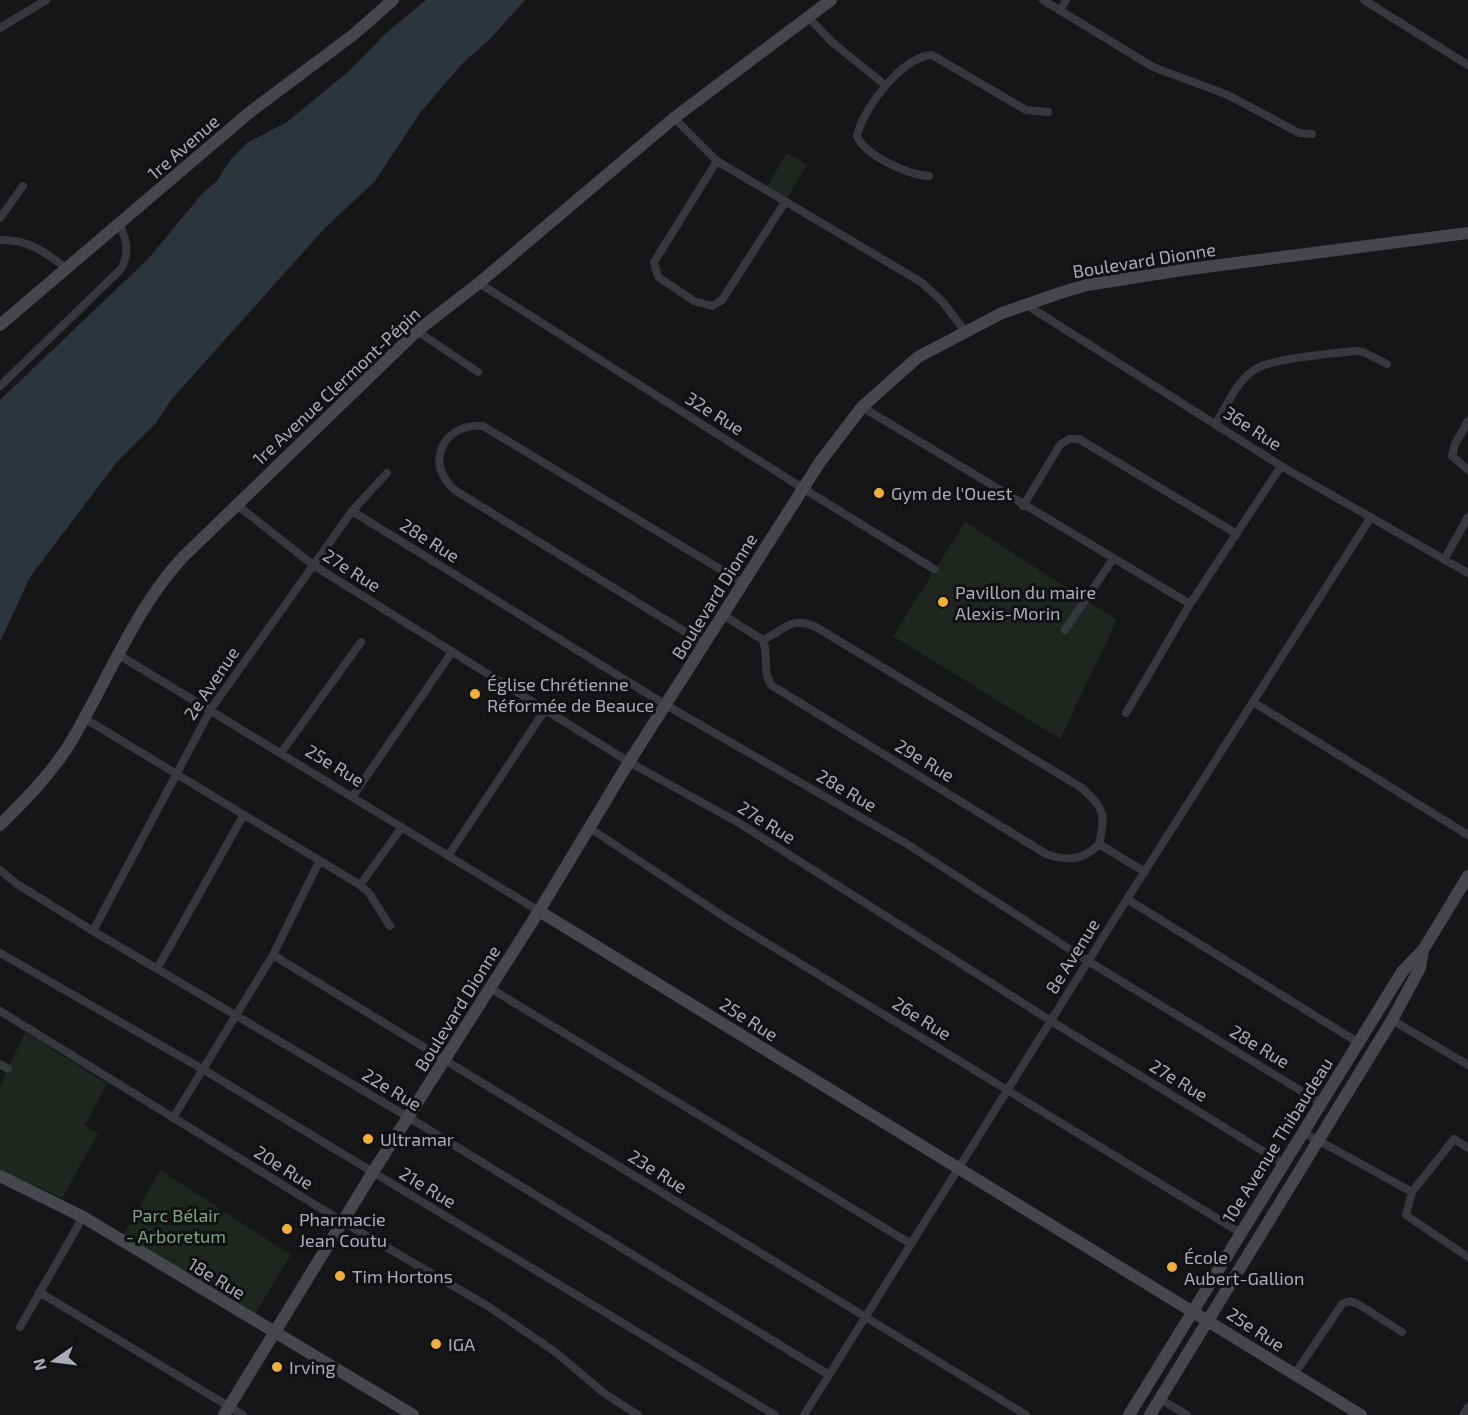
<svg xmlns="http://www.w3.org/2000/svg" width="1468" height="1415" font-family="'Exo 2',sans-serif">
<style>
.green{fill:#1e261f}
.water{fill:#2c353c}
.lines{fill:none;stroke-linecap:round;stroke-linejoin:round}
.street{stroke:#37383d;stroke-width:8}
.secondary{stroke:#45474d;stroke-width:12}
.poi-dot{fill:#f2b134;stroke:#111113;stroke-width:2}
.labels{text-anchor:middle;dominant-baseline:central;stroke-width:6;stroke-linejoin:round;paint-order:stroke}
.street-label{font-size:18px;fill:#a8adb8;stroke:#111113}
.poi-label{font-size:18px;fill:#a8adb8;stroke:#111113;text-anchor:start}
.park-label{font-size:18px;fill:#7fa381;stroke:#111113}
</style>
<rect width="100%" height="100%" fill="#161618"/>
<path class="green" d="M787,153L807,165L785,202L765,190Z
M965,522L1117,620L1060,739L893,636Z
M25,1032L107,1084L85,1125L98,1134L62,1198L0,1170V1087Z
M160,1170L291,1255L254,1316L122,1237Z"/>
<path class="water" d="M426,0H525L491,38L461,65L420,113L375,181L324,229L171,400L156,423L117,462L30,577L0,642V400L148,259L202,194L217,181L231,159L247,143L287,122L349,71L386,33Z"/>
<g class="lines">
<path class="street" d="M1043,0L1153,67L1228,95L1299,133L1312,134
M1364,0L1468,65
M1060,11L1066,0
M808,17L832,42L885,85
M0,28L46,0
M674,118L717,161L921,282L942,301L965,331
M717,161L654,262L658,277L694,301L712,306L722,300L785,202
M929,176C909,175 865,156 857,136C863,108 902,57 932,55L1026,110L1048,112
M0,218L23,186
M0,240C28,239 45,252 66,268
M479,283L804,489L934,569
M1025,304L1281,466L1468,573
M417,331L478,372
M0,386L120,270C130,256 127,240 120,225
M862,407L1190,604
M1468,421L1455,444L1452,456L1468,470
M1216,423C1227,406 1236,382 1254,370C1272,358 1330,354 1354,351L1363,352L1387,364
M237,505L313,565L629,762L739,823L1051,1021L1284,1164
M1023,506L1060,445L1069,439H1079L1237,534
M352,511L666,705L907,844L1088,961L1321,1103
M1444,560L1468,517
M723,615L763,640C769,656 762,670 771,685L1046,854C1067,861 1083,861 1099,844L1145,872
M1065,630L1113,559
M763,640C786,629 790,616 816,627L1082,788C1104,809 1106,813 1099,844
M705,644L456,491C424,466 441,423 483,426L743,583
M119,655L539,911
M1253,702L1468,835
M1126,713L1190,604L1281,466
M84,718L360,885L369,893L390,926
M281,753L361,642
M353,796L452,652
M588,827L729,920L1241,1233
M448,856L545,710
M0,870L17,884L93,931L408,1117L829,1375
M360,885L402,827
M1127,899L1359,1043
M93,931L211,709L352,511L387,473
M0,953L204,1070L775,1415
M273,955L1026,1415
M157,969L243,816
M490,988L911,1244
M0,1011L343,1222L486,1305L554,1351L604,1393L638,1415
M1392,1020L1468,1065
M0,1064L8,1069
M173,1118L273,955L319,862
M1303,1132L1412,1192L1406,1215L1468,1257
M1412,1192L1454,1139L1468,1148
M39,1292L243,1415
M20,1327L83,1217
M1294,1375L1342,1304L1350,1301L1358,1304L1402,1332
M1160,1399L1187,1415
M804,1415L1127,899L1371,517
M1463,1415L1468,1407"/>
<path class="secondary" d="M0,325L250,112L353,35L393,0
M0,825C25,800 50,775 69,745C107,683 133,611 183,557L417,331L479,283L674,118L831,0
M539,911L1361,1415
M0,1176L83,1217L413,1415
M224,1415L373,1172L539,911L629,762L820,462L862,407L918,357L1002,313L1063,292L1087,285L1182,270L1468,233
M1129,1415L1402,972L1423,950L1468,876
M1150,1415L1392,1020L1420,968L1423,950"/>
</g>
<g class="poi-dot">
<circle cx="879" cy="493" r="6"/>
<circle cx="943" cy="602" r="6"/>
<circle cx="475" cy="694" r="6"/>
<circle cx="368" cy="1139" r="6"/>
<circle cx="287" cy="1229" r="6"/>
<circle cx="1172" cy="1267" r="6"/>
<circle cx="340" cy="1276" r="6"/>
<circle cx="436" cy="1344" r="6"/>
<circle cx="277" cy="1367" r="6"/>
</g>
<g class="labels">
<g class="street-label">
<text transform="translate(183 147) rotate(-41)">1re Avenue</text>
<text transform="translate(1144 260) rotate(-9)">Boulevard Dionne</text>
<text transform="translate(336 386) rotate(-43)">1re Avenue Clermont-Pépin</text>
<text transform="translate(715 413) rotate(32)">32e Rue</text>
<text transform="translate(1253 428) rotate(33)">36e Rue</text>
<text transform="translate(430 540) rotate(32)">28e Rue</text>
<text transform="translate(352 570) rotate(32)">27e Rue</text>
<text transform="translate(714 596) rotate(-58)">Boulevard Dionne</text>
<text transform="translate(211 683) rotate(-56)">2e Avenue</text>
<text transform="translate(925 760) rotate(31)">29e Rue</text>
<text transform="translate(335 765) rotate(31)">25e Rue</text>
<text transform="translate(847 790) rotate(30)">28e Rue</text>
<text transform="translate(767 822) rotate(32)">27e Rue</text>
<text transform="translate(1072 956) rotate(-58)">8e Avenue</text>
<text transform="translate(457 1008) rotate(-58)">Boulevard Dionne</text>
<text transform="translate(922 1018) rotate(32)">26e Rue</text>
<text transform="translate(749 1019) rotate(32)">25e Rue</text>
<text transform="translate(1260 1046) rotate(31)">28e Rue</text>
<text transform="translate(1179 1080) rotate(31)">27e Rue</text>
<text transform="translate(392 1089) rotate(31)">22e Rue</text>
<text transform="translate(1277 1140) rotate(-58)">10e Avenue Thibaudeau</text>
<text transform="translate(284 1167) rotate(32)">20e Rue</text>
<text transform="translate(658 1171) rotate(32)">23e Rue</text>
<text transform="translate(428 1187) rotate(31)">21e Rue</text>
<text transform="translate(217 1278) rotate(31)">18e Rue</text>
<text transform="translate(1256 1329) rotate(33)">25e Rue</text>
</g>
<g class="poi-label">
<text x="891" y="493">Gym de l'Ouest</text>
<text x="955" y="592">Pavillon du maire<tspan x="955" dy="21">Alexis-Morin</tspan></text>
<text x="487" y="684">Église Chrétienne<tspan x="487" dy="21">Réformée de Beauce</tspan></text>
<text x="380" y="1139">Ultramar</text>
<text x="299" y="1219">Pharmacie<tspan x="299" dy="21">Jean Coutu</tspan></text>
<text x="1184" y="1257">École<tspan x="1184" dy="21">Aubert-Gallion</tspan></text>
<text x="352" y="1276">Tim Hortons</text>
<text x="448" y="1344">IGA</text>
<text x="289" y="1367">Irving</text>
</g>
<g class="park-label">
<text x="176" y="1215">Parc Bélair<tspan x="176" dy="21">- Arboretum</tspan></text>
</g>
</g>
<g transform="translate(54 1361) rotate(256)" stroke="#111113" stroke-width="4.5" paint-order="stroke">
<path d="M0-4.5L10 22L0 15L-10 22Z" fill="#a8adb8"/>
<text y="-9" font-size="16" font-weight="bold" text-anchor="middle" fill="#a8adb8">N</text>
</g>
</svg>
